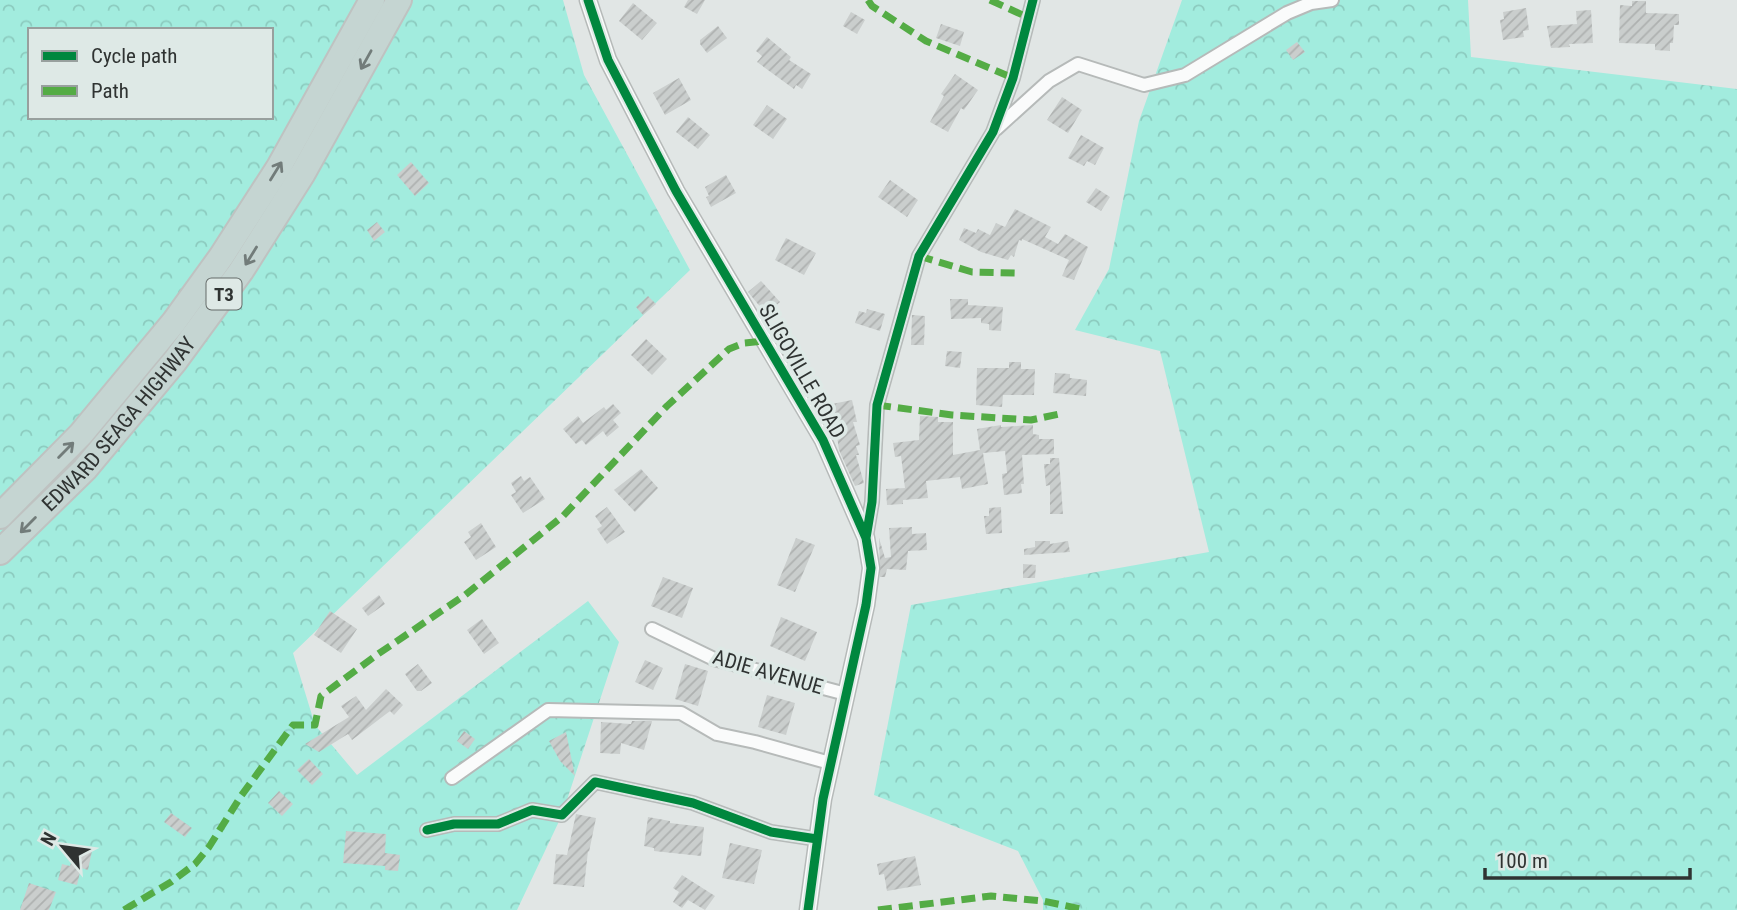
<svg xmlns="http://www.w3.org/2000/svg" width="1737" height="910" font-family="'Roboto Condensed',sans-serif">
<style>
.forest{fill:url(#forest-crowns);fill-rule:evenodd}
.building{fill:url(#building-hatch)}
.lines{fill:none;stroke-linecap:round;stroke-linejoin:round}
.minor-casing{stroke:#b6bab9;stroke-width:16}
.tertiary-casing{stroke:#b6bab9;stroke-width:19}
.motorway-casing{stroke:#bfc2c1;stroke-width:28}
.minor{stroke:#fafbfb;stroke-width:12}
.tertiary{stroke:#fafbfb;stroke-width:16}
.motorway{stroke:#c5d5d2;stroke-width:24}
.quiet{stroke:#54ac45;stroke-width:7;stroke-dasharray:14 7;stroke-linecap:butt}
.cycleway-casing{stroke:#dee9e6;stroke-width:13}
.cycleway{stroke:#00873e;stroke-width:9}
.oneway{stroke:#727c7a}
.labels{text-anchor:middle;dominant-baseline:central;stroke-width:7;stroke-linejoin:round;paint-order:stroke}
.shield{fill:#dee9e6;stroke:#646a68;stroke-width:2}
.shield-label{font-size:19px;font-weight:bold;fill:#2f3332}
.street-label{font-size:21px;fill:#2f3332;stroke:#dee9e6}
</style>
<defs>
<pattern id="forest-crowns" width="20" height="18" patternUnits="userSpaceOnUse" patternTransform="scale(1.75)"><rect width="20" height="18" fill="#a2ecde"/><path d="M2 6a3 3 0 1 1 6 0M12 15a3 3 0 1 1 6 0" fill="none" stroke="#8ccbbf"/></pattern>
<pattern id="building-hatch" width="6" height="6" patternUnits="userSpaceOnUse" patternTransform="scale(1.75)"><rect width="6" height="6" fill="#cacecd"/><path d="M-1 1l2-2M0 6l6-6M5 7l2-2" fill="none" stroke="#aeb1b0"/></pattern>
</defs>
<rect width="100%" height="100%" fill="#e1e6e5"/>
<path class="forest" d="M0,0H563L584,75L690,270L293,653L315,725L357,775L588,601L619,642L562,815L517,910H0ZM30,30H271V117H30Z
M1182,0H1468L1471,57L1737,89V910H1043V900L1018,851L874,795L911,605L1209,552L1160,351L1075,330L1109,269L1139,121Z"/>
<path class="building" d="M688,0H705L697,14L684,7Z
M1632,1H1646V13L1679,14V25H1674L1673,43H1670V51L1655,50V44L1619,43L1620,5L1632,6Z
M633,3L657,23L642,40L619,21Z
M1526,8L1529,30L1523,31L1524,37L1503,40L1500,20L1504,19L1503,12Z
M1591,10L1593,43L1569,44L1570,47L1551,48L1547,26L1577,24L1576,11Z
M851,12L865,20L857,34L843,26Z
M941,24L964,32L960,46L936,38Z
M718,26L727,38L707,53L700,44V40Z
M767,37L791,57L789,60L811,74L802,89L796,85L794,89L757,62L762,56L756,51Z
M1297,42L1305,52L1293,60L1286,50Z
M955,74L978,90L964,110L961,108L948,132L930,122L944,96L941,94Z
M679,78L691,100L665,115L653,93Z
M1062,97L1082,110L1068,133L1047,120Z
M767,105L787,119L773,139L753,125Z
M688,117L710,135L698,149L676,132Z
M1081,135L1104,148L1095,165L1087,161L1084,166L1068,158Z
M411,162L429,183L415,196L397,175Z
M726,175L736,193L711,207L706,197L709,196L705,187Z
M890,180L918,200L907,217L878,197Z
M1096,188L1110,197L1101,211L1086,202Z
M1015,209L1051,227L1045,237L1058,244L1065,234L1088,247L1074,280L1062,276L1069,260L1022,239V241L1019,240L1014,257L1011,255L1008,260L981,252L959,240L964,228L976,233L978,229L990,235L996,223L1005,227Z
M377,222L385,232L374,241L367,230Z
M786,238L816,253L804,275L775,260Z
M761,281L780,302L766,314L748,292Z
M648,296L656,304L643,315L636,307Z
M950,299H968V305L1003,307L1001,331L989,330V324L981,323V318L951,319Z
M867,309L885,314L880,331L855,323L859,311L866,313Z
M912,315L925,316L924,345H911Z
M646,339L667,359L652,375L631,355Z
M947,351L962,352L960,368L945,366Z
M1009,362H1021V369H1035L1034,395H1003L1002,407L976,405L977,368H1009Z
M1055,373L1070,374V378L1087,380L1086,396L1053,393Z
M852,400L857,422H853L860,445L856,446L859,455H856L864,483L855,486L839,450L834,416L829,415L827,405Z
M613,404L621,413L613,420L619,427L607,437L603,431L586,445L582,440L576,444L563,429L578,416L583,423L604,407L606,410Z
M920,416L938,417V422H953V455L980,450L977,429L1001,425V427L1033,425V434L1039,435V439H1054V454L1022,455L1024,484H1021L1022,493L1004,495L1002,474L1007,473L1005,451L983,453L988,484L962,489L960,477L926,481L928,498L903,500V504L887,505L886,489L905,488L901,456L895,457L893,443L919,440Z
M1050,458H1059L1063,514H1050V485L1046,486L1044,464H1050Z
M641,469L658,488L635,512L614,490Z
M521,476L524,481L530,477L545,499L523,513L511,495L516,492L511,483Z
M607,507L625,532L607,544L597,529L602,526L595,516Z
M1001,507L1002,533L986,534L984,516H989V508Z
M481,523L496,547L476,560L464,542L471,537L468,532Z
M912,527V534L926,533L927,550L908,551L906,570L887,569L885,577H880L879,538L885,558L891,557L889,528Z
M796,538L815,545L795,592L777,585Z
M1035,541H1050V544L1068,541L1070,552L1024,555V549L1035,547Z
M1023,564L1036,565L1035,578H1023Z
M663,577L693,588L682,618L651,606Z
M379,595L385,604L368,616L362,608Z
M330,611L357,629L341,653L314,635Z
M781,617L817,632L805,661L770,646Z
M482,619L499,643L484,654L467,630Z
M645,660L663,668L653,690L635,682Z
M418,664L432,683L421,691H417L405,674Z
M685,664L708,671L698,706L675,699Z
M386,689L403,705L394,715L390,711L352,740L348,734L319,752L305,744L349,717L341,706L356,696L366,710Z
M767,695L795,703L786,735L758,727Z
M632,721H652L644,750L621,743L620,754L600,753L601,722L631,724Z
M464,731L475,739L468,749L457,741Z
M566,732L575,776L560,761L549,741Z
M309,759L323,774L312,785L297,770Z
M279,791L293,804L282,816L268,803Z
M171,813L192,828L185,837L164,822Z
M576,814L596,818L589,852L588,851L584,887L553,884L556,854L567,855Z
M648,817L670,821V823L704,827L701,856L654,851V848L644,846Z
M346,831L386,834L385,853L400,855L398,871L385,870V866L343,863Z
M730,843L762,850L754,884L722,878Z
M81,848L92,851L88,870L81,868L77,885L58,880L62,864L70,866L71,863L77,864Z
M915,856L921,885L887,891L884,874L879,875L877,864Z
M682,875L715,896L705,910L688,900L682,908L673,902L679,892L673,888Z
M29,883L56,892L49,910H20Z"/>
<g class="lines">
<defs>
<path id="minor" d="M996,129L1049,81L1078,64L1144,85L1185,75L1287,13L1311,3L1332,0
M866,537L872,502L877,405L919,256L993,132L1013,78L1033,0
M652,629L714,659L846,694
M452,778L548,710L681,713L717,734L755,742L830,763
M427,830L454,824H498L532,810L562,815L595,782L693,803L771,832L817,839"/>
<path id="tertiary" d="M588,0L608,60L676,191L823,440L866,538L871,568L866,605L823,799L808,910"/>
<g id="motorway">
<path d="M0,516L81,434L174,322L221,257L279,167L372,0"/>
<path id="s1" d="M0,552L85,469L175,361L241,271L303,173L399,0"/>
</g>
</defs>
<use href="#minor" class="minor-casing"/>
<use href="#tertiary" class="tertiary-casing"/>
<use href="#motorway" class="motorway-casing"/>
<use href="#minor" class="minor"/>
<use href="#tertiary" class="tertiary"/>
<use href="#motorway" class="motorway"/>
<path class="quiet" d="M868,0L872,6L926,41L1013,78
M990,0L1027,17
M919,256L972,272L1015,273
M877,405L952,415L1031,420L1064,413
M124,910L171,882L195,864L209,847L241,796L293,725H315L321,696L378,654L465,595L563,516L667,406L729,349L744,343L765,341
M878,910L991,896L1043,901L1086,910"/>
<defs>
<path id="cycleway" d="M588,0L608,60L676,191L823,440L866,538L871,568L866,605L823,799L808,910
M866,538L872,502L877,405L919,256L993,132L1013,78L1033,0
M427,830L454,824H498L532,810L562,815L595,782L693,803L771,832L817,839"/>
</defs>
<use href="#cycleway" class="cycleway-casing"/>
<use href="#cycleway" class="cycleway"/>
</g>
<defs><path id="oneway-shaft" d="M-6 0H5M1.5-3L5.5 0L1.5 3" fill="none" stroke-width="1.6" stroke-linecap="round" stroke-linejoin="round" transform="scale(1.75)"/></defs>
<g class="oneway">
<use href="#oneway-shaft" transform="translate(366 60) rotate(119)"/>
<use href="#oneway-shaft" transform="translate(276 171) rotate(-58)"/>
<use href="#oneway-shaft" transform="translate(251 256) rotate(122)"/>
<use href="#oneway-shaft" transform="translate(66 450) rotate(-45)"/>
<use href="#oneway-shaft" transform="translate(28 525) rotate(135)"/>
</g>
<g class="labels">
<rect class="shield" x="206.5" y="278.5" width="35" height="31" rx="5"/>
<g class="shield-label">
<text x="224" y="294">T3</text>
</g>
<g class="street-label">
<text transform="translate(802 371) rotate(60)">SLIGOVILLE ROAD</text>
<text stroke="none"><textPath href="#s1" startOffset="175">EDWARD SEAGA HIGHWAY</textPath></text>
<text transform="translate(768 672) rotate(16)">ADIE AVENUE</text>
</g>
</g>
<rect x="28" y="28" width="245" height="91" fill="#dee9e6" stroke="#98a09e" stroke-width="2"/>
<rect x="42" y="51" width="35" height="10" fill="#00873e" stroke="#98a09e" stroke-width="2"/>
<text x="91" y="63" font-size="21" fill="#2f3332">Cycle path</text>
<rect x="42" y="86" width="35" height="10" fill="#54ac45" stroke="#98a09e" stroke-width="2"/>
<text x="91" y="98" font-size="21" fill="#2f3332">Path</text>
<g transform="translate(63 847) rotate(299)" stroke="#dee9e6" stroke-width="5" paint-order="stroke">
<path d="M0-5L12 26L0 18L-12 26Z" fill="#2f3332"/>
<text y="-10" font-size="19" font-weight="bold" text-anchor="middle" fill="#2f3332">N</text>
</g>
<path d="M1485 868v10h205v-10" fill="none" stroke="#2f3332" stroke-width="3.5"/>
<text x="1496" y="868" font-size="21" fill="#2f3332" stroke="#dee9e6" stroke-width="5" paint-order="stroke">100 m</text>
</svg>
